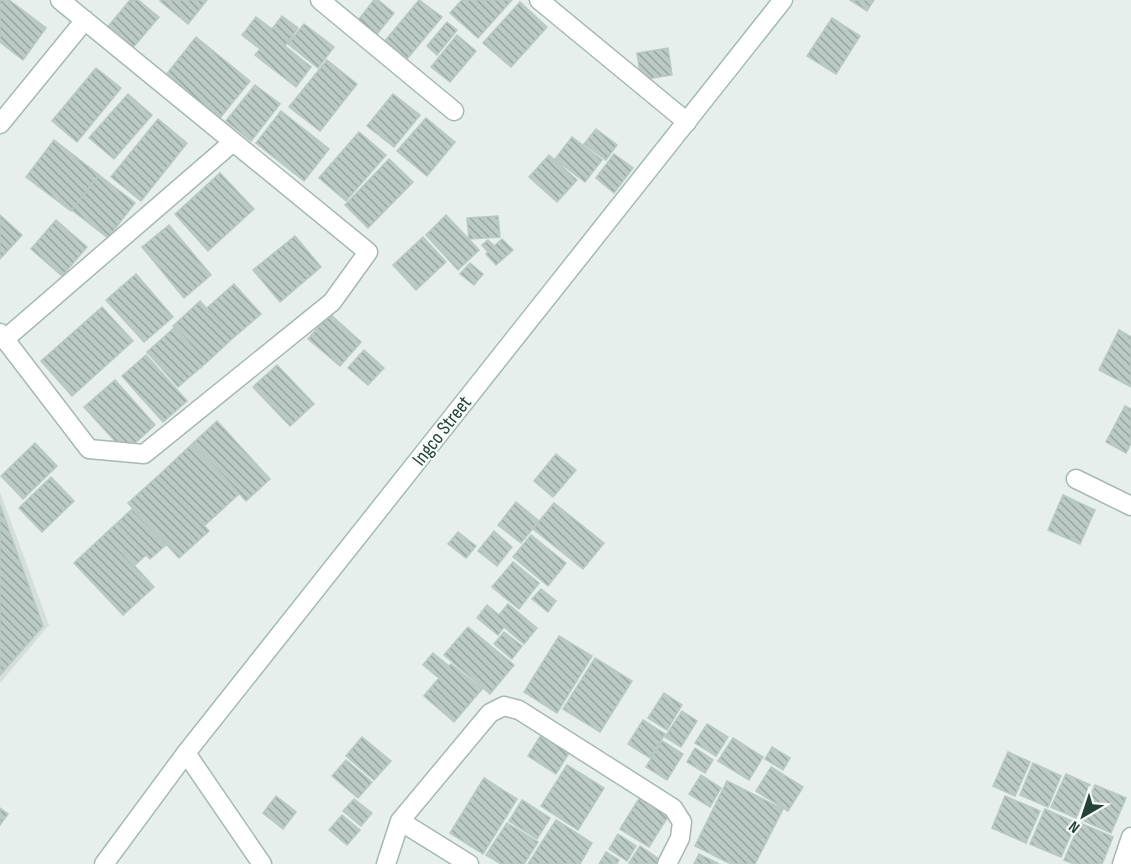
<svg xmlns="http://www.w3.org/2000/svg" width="1131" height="864" font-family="'Sofia Sans Condensed',sans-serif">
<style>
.built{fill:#d4dfda}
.building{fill:url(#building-back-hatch);stroke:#b8c9c2;stroke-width:1.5}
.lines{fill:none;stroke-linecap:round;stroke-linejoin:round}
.street-casing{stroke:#a8b8b2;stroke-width:21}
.secondary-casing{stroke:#a4bbb3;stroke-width:21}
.street{stroke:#fff;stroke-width:18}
.secondary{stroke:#fff;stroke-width:18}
.labels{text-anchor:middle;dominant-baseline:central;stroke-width:4.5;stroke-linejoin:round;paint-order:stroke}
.street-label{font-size:20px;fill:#24423a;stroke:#f7fbf9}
</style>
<defs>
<pattern id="building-back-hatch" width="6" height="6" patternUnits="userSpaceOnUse" patternTransform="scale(1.5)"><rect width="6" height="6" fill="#bbcac4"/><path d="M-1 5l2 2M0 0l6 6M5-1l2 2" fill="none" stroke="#98a6a0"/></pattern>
</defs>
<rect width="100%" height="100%" fill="#e6efeb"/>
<path class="built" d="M0,492L49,625L0,683Z"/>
<path class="building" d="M0,0H9L46,28L23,60L0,42Z
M130,0H138L159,17L131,50L106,29Z
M161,0H207L188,24L160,1Z
M374,0H378L394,13L373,39L355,24Z
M419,0L442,17L407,59L385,41Z
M462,0H512L478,38L450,13Z
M850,0H874L867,11Z
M520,2L547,27L511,67L483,43Z
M282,16L298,28L285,46L311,67L296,87L255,55L260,49L242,35L256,17L272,29Z
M832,18L860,36L836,74L807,56Z
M447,22L457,30L437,55L427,46Z
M304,24L334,47L318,68L288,44Z
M457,35L476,51L450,82L431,67Z
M196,37L250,81L220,118L166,75Z
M668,48L672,75L641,80L637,53Z
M327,60L357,84L320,131L289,107Z
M96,68L121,88L77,142L52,121Z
M255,85L280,104L251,141L226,121Z
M128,94L152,115L114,159L89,138Z
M393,94L420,115L394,147L367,126Z
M281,111L329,149L304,181L256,143Z
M426,118L455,142L427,176L397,151Z
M158,119L187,143L141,201L111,177Z
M596,129L617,145L606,160L584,144Z
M359,132L386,155L346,201L319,178Z
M572,137L602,160L585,182L555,159Z
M54,140L99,175L71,211L26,177Z
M614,154L633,168L614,193L596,178Z
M549,155L577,180L557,202L529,177Z
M389,159L413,182L368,228L345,205Z
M220,173L254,209L208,251L175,214Z
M99,175L135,203L108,238L72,210Z
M0,215L22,235L0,259Z
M446,215L479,250L458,270L426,235Z
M498,216L500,237L469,239L467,218Z
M56,220L87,247L62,276L31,249Z
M169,225L211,275L184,298L142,247Z
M295,236L321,267L280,302L253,270Z
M423,237L446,262L416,290L393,265Z
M502,239L513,250L496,265L486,254L488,252L482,245L488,240L494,246Z
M470,263L483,274L474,285L460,274Z
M136,274L173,317L144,342L106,300Z
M234,284L261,314L233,338L207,308Z
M200,301L233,338L206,363L173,326Z
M102,307L133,341L72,396L41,361Z
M330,314L361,342L340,366L308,339Z
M175,327L206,363L178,387L147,352Z
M1119,330L1131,337V387L1099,370Z
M364,350L384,368L368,385L348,368Z
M146,355L187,401L163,422L122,376Z
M277,365L314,404L290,426L253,387Z
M115,380L155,425L125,452L84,407Z
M1125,406L1131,409V443L1126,453L1106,442Z
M217,421L270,479L246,501L193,443Z
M35,443L57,466L23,499L1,476Z
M192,444L239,494L204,526L158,476Z
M556,454L576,470L553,497L534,481Z
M158,476L209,531L179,558L128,503Z
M51,477L74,501L42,532L19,508Z
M1063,495L1095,510L1080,544L1048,530Z
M516,502L539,521L521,543L498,525Z
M554,503L604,543L583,569L533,529Z
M0,505L43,626L0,675Z
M132,509L166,545L150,559L117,523Z
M117,523L146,555L134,566L105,534Z
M494,531L512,547L497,566L478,551Z
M458,532L476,546L466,558L448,544Z
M105,534L154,587L123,615L74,563Z
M531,535L566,563L548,586L513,557Z
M513,562L539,583L519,609L492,587Z
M541,589L556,601L548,612L532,599Z
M508,604L537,628L524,644L504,627L498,635L477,618L487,605L499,615Z
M468,627L514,665L490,694L444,655Z
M504,632L522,646L512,659L494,644Z
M559,636L592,656L557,713L524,692Z
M433,653L449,666L451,664L482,689L454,722L424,696L439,678L423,665Z
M595,658L632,681L600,732L563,709Z
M664,693L682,705L667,730L648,718Z
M682,711L697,721L681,747L665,737Z
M643,720L665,734L650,758L628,744Z
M707,724L728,737L716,756L695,743Z
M544,730L572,748L556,774L528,756Z
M362,737L391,761L374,780L346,756Z
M733,738L763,757L749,780L718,761Z
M662,741L683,754L667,780L646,767Z
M772,747L790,758L783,770L765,759Z
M695,748L713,760L705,773L687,762Z
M1008,752L1030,762L1015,796L993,786Z
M346,760L372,782L358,798L332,776Z
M1033,763L1061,776L1048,807L1020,795Z
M567,765L604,788L578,830L541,806Z
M771,767L803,787L788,811L756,791Z
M1066,774L1090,785L1076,818L1051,807Z
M701,775L721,788L710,807L689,794Z
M484,778L517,799L483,854L450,833Z
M727,781L783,809L755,864H731L695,846Z
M1095,785L1126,798L1111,833L1080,819Z
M276,796L296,812L283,829L263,813Z
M1005,796L1040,811L1026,843L992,828Z
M640,797L669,815L649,847L620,829Z
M354,799L372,813L361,826L343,811Z
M522,800L550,818L537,839L509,821Z
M0,808L8,814L0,825Z
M1045,809L1076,823L1061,857L1030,844Z
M342,815L360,830L347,845L329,830Z
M556,820L592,843L580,864H528Z
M507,823L538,842L524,864H501L486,855Z
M1080,823L1113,837L1102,864H1074L1064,860Z
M618,834L636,846L627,861L609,849Z
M640,846L662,861L660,864L629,863Z
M606,852L619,860L617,864H599Z
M699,854L719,864H694Z"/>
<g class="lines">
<defs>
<path id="street" d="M320,0L454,111
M539,0L687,122
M0,124L85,20
M0,333L89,449L144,454L332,302L368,252L60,0
M5,339L233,142
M1076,479L1131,506
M186,753L262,864
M400,821L469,864
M386,864L400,821L490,713L504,706L519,710L673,808L682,822L680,838L667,864
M1122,864L1131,837"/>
<path id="secondary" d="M104,864L186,753L783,0"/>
</defs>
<use href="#street" class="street-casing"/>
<use href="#secondary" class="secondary-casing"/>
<use href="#street" class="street"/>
<use href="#secondary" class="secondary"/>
</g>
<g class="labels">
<g class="street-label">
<text transform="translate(442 431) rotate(-52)">Ingco Street</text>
</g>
</g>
<g transform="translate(1083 816) rotate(219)" stroke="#f7fbf9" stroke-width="4.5" paint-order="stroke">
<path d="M0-4.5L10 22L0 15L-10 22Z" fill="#24423a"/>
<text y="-9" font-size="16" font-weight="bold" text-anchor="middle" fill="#24423a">N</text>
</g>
</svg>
